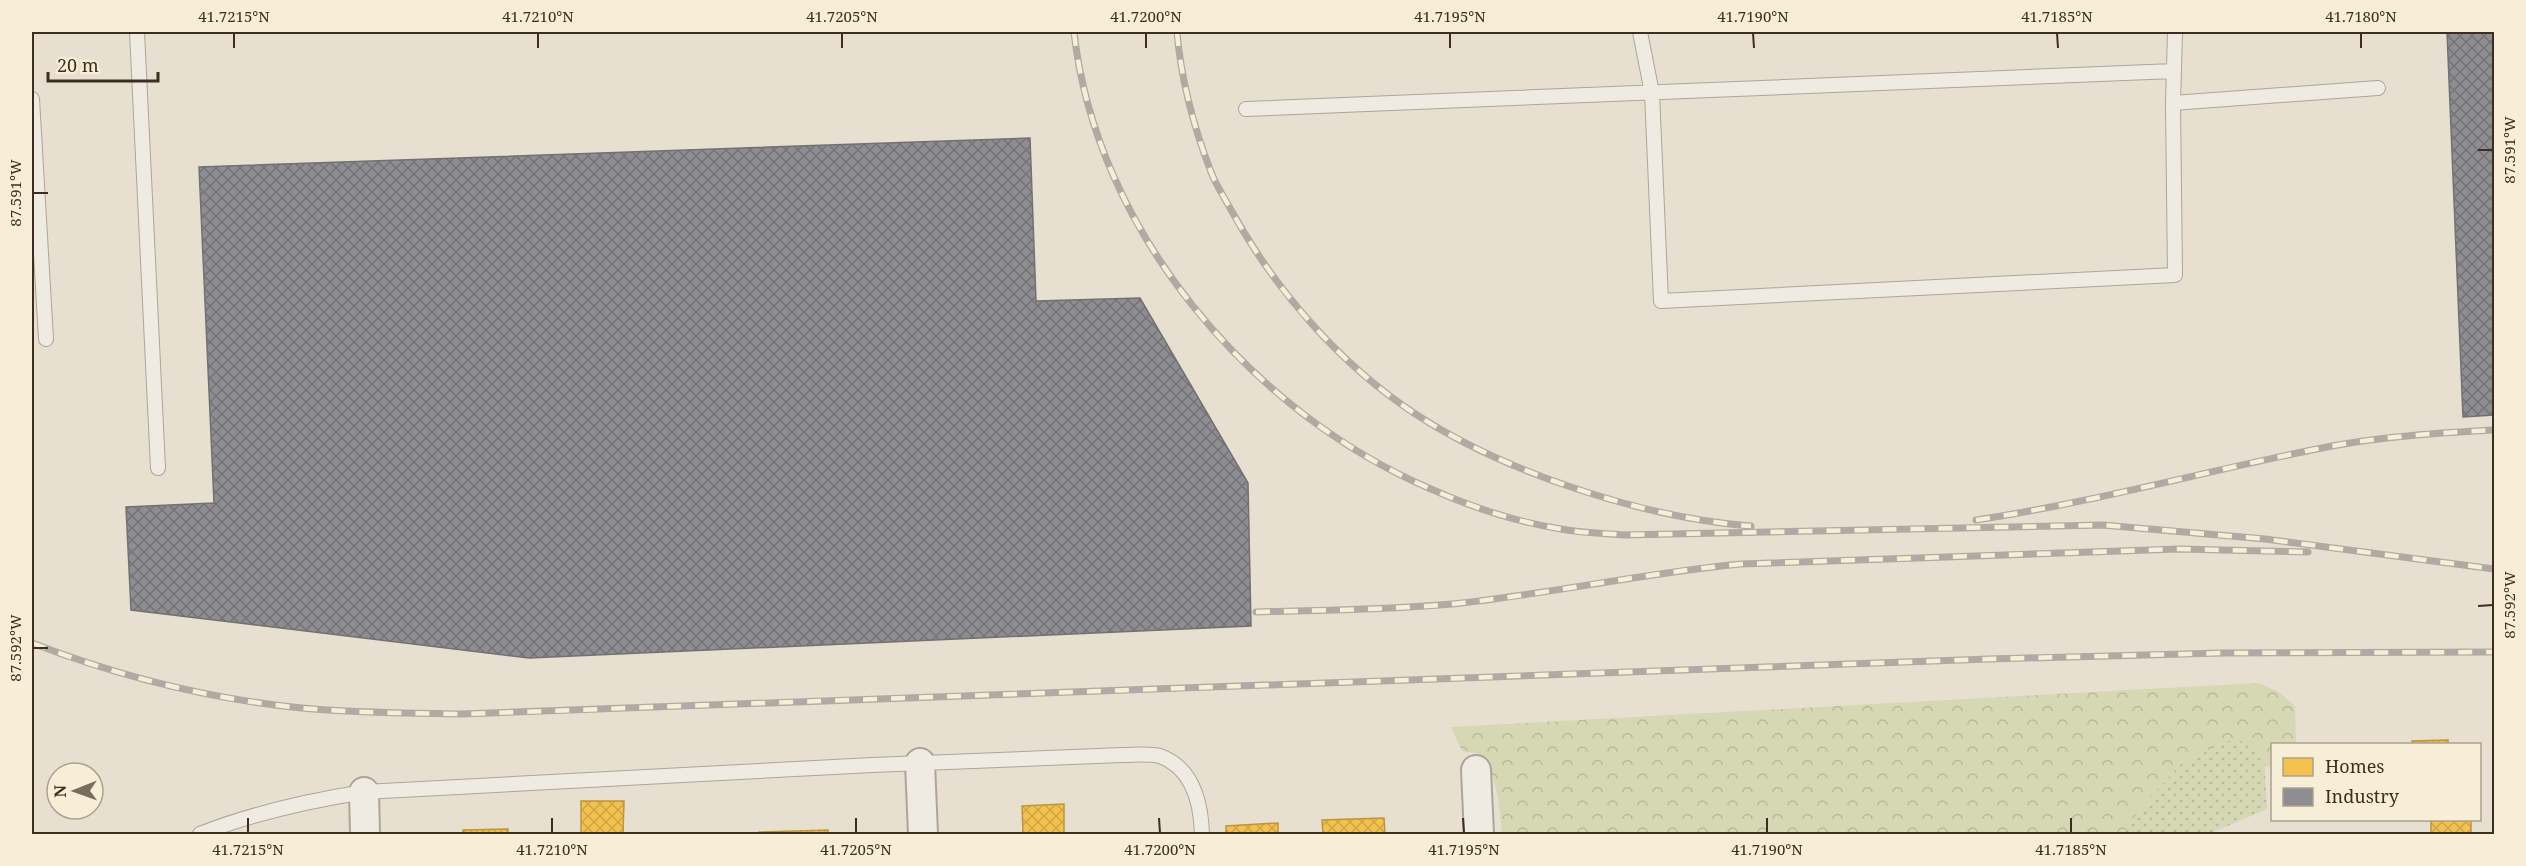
<svg xmlns="http://www.w3.org/2000/svg" width="2526" height="866" font-family="'Noto Serif',serif">
<style>
.grass{fill:url(#grass-dots)}
.forest{fill:url(#forest-crowns)}
.homes{fill:url(#homes-cross-hatch);stroke:#bc9540;stroke-width:1.5}
.industry{fill:url(#industry-cross-hatch);stroke:#757070;stroke-width:1.5}
.lines{fill:none;stroke-linecap:round;stroke-linejoin:round}
.service-casing{stroke:#ada599;stroke-width:16}
.minor-casing{stroke:#ada599;stroke-width:32}
.service{stroke:#efebe3;stroke-width:14}
.minor{stroke:#efebe3;stroke-width:28}
.rail-casing{stroke:#afaaa2;stroke-width:7}
.rail{stroke:#f7eed8;stroke-width:4.5;stroke-dasharray:14;stroke-linecap:butt}
.ticks{fill:none;stroke:#3d2e20;stroke-width:2}
.neatline{fill:none;stroke:#3d2e20;stroke-width:2}
.ticks-label{font-size:15px;text-anchor:middle;fill:#3d2e20}
</style>
<defs>
<pattern id="grass-dots" width="8" height="8" patternUnits="userSpaceOnUse" patternTransform="scale(1.5)"><rect width="8" height="8" fill="#d6d7b3"/><path d="M2 2h.1M6 6h.1" fill="none" stroke="#b9b99a" stroke-width="1.8" stroke-linecap="round"/></pattern>
<pattern id="forest-crowns" width="20" height="18" patternUnits="userSpaceOnUse" patternTransform="scale(1.5)"><rect width="20" height="18" fill="#d6d7b3"/><path d="M2 6a3 3 0 1 1 6 0M12 15a3 3 0 1 1 6 0" fill="none" stroke="#b9b99a"/></pattern>
<pattern id="homes-cross-hatch" width="8" height="8" patternUnits="userSpaceOnUse" patternTransform="scale(1.5)"><rect width="8" height="8" fill="#f2c14e"/><path d="M0 0l8 8M0 8l8-8" fill="none" stroke="#d0a644"/></pattern>
<pattern id="industry-cross-hatch" width="8" height="8" patternUnits="userSpaceOnUse" patternTransform="scale(1.5)"><rect width="8" height="8" fill="#8d8d92"/><path d="M0 0l8 8M0 8l8-8" fill="none" stroke="#747477"/></pattern>
</defs>
<rect width="100%" height="100%" fill="#e7e0d1"/>
<path class="grass" d="M2227,741H2252L2264,753L2267,809L2209,834H2123L2144,803L2181,764Z"/>
<path class="forest" d="M2259,683L2279,692L2295,706L2296,744H2272V766L2265,767L2264,753L2252,741H2227L2181,764L2144,803L2123,834H1502C1500,814 1497,764 1477,753C1473,752 1466,752 1462,751L1451,727Z"/>
<path class="homes" d="M2448,740V744H2412V741Z
M581,801H624L623,834H581Z
M1064,804V834H1023L1022,806Z
M1384,818L1385,834H1323L1322,820Z
M2431,820H2471V834H2431Z
M1278,823V834H1226V826Z
M508,829V834H463V830Z
M828,830V834H759V832Z"/>
<path class="industry" d="M2447,32H2494V415L2463,417Z
M1030,138L1036,301L1140,298L1248,483L1251,626L529,658L131,610L126,507L214,503L199,167Z"/>
<g class="lines">
<defs>
<path id="service" d="M137,32L158,468
M1640,32L1652,93L1661,301L2175,275L2173,103L2175,32
M32,99L46,339
M2173,103L2378,88
M1246,109L2174,71
M200,834C253,813 307,801 364,792L872,765L1122,755C1133,755 1149,753 1160,756C1193,768 1201,803 1202,834"/>
<path id="minor" d="M920,763L923,834
M1476,770L1479,834
M364,792L365,834"/>
</defs>
<use href="#service" class="service-casing"/>
<use href="#minor" class="minor-casing"/>
<use href="#service" class="service"/>
<use href="#minor" class="minor"/>
<defs>
<path id="rail" d="M1074,32C1096,230 1250,412 1431,489C1471,507 1517,522 1561,529C1581,533 1603,533 1624,535L2103,525L2265,539L2494,569
M1177,32C1181,79 1194,128 1211,172C1216,185 1224,197 1230,208C1274,289 1340,365 1417,415C1506,473 1645,518 1751,526
M1976,520C2096,502 2213,469 2332,446C2385,436 2440,433 2494,430
M1256,612C1321,610 1387,610 1452,604C1549,594 1644,573 1741,564L2179,549L2308,552
M32,643C118,676 209,699 302,708C355,713 409,713 462,714L1989,659L2222,653L2494,652"/>
</defs>
<use href="#rail" class="rail-casing"/>
<use href="#rail" class="rail"/>
</g>
<path class="ticks" d="M234,33V48M538,33V48M842,33V48M1146,33V48M1450,33V48M1753,33L1754,48M2057,33L2058,48M2361,33V48M2478,150H2493M33,193H48M2478,606L2493,605M33,648H48M248,818V833M552,818V833M856,818V833M1159,818L1160,833M1463,818L1464,833M1767,818V833M2071,818V833"/>
<rect width="2526" height="866" fill="none" stroke="#f7eed8" stroke-width="66"/>
<rect x="2271" y="743" width="210" height="78" fill="#f7eed8" stroke="#ada18e" stroke-width="1.5"/>
<rect x="2283" y="758" width="30" height="18" fill="#f2c14e" stroke="#ada18e" stroke-width="1.5"/>
<text x="2325" y="773" font-size="18" fill="#3d2e20">Homes</text>
<rect x="2283" y="788" width="30" height="18" fill="#8d8d92" stroke="#ada18e" stroke-width="1.5"/>
<text x="2325" y="803" font-size="18" fill="#3d2e20">Industry</text>
<g transform="translate(75 791) rotate(269)"><circle r="28" fill="#f7eed8" stroke="#ada18e" stroke-width="1.5"/>
<path d="M0-4.5L10 22L0 15L-10 22Z" fill="#786c5e"/>
<text y="-9" font-size="16" font-weight="bold" text-anchor="middle" fill="#3d2e20">N</text>
</g>
<path d="M48 72v9h110v-9" fill="none" stroke="#3d2e20" stroke-width="3"/>
<text x="57" y="72" font-size="18" fill="#3d2e20" stroke="#f7eed8" stroke-width="4.5" paint-order="stroke">20 m</text>
<rect x="33" y="33" width="2460" height="800" class="neatline"/>
<g class="ticks-label">
<text x="234" y="22">41.7215°N</text>
<text x="538" y="22">41.7210°N</text>
<text x="842" y="22">41.7205°N</text>
<text x="1146" y="22">41.7200°N</text>
<text x="1450" y="22">41.7195°N</text>
<text x="1753" y="22">41.7190°N</text>
<text x="2057" y="22">41.7185°N</text>
<text x="2361" y="22">41.7180°N</text>
<text transform="translate(2510 150) rotate(-90)" y="5">87.591°W</text>
<text transform="translate(16 193) rotate(-90)" y="5">87.591°W</text>
<text transform="translate(2510 605) rotate(-90)" y="5">87.592°W</text>
<text transform="translate(16 648) rotate(-90)" y="5">87.592°W</text>
<text x="248" y="855">41.7215°N</text>
<text x="552" y="855">41.7210°N</text>
<text x="856" y="855">41.7205°N</text>
<text x="1160" y="855">41.7200°N</text>
<text x="1464" y="855">41.7195°N</text>
<text x="1767" y="855">41.7190°N</text>
<text x="2071" y="855">41.7185°N</text>
</g>
</svg>
